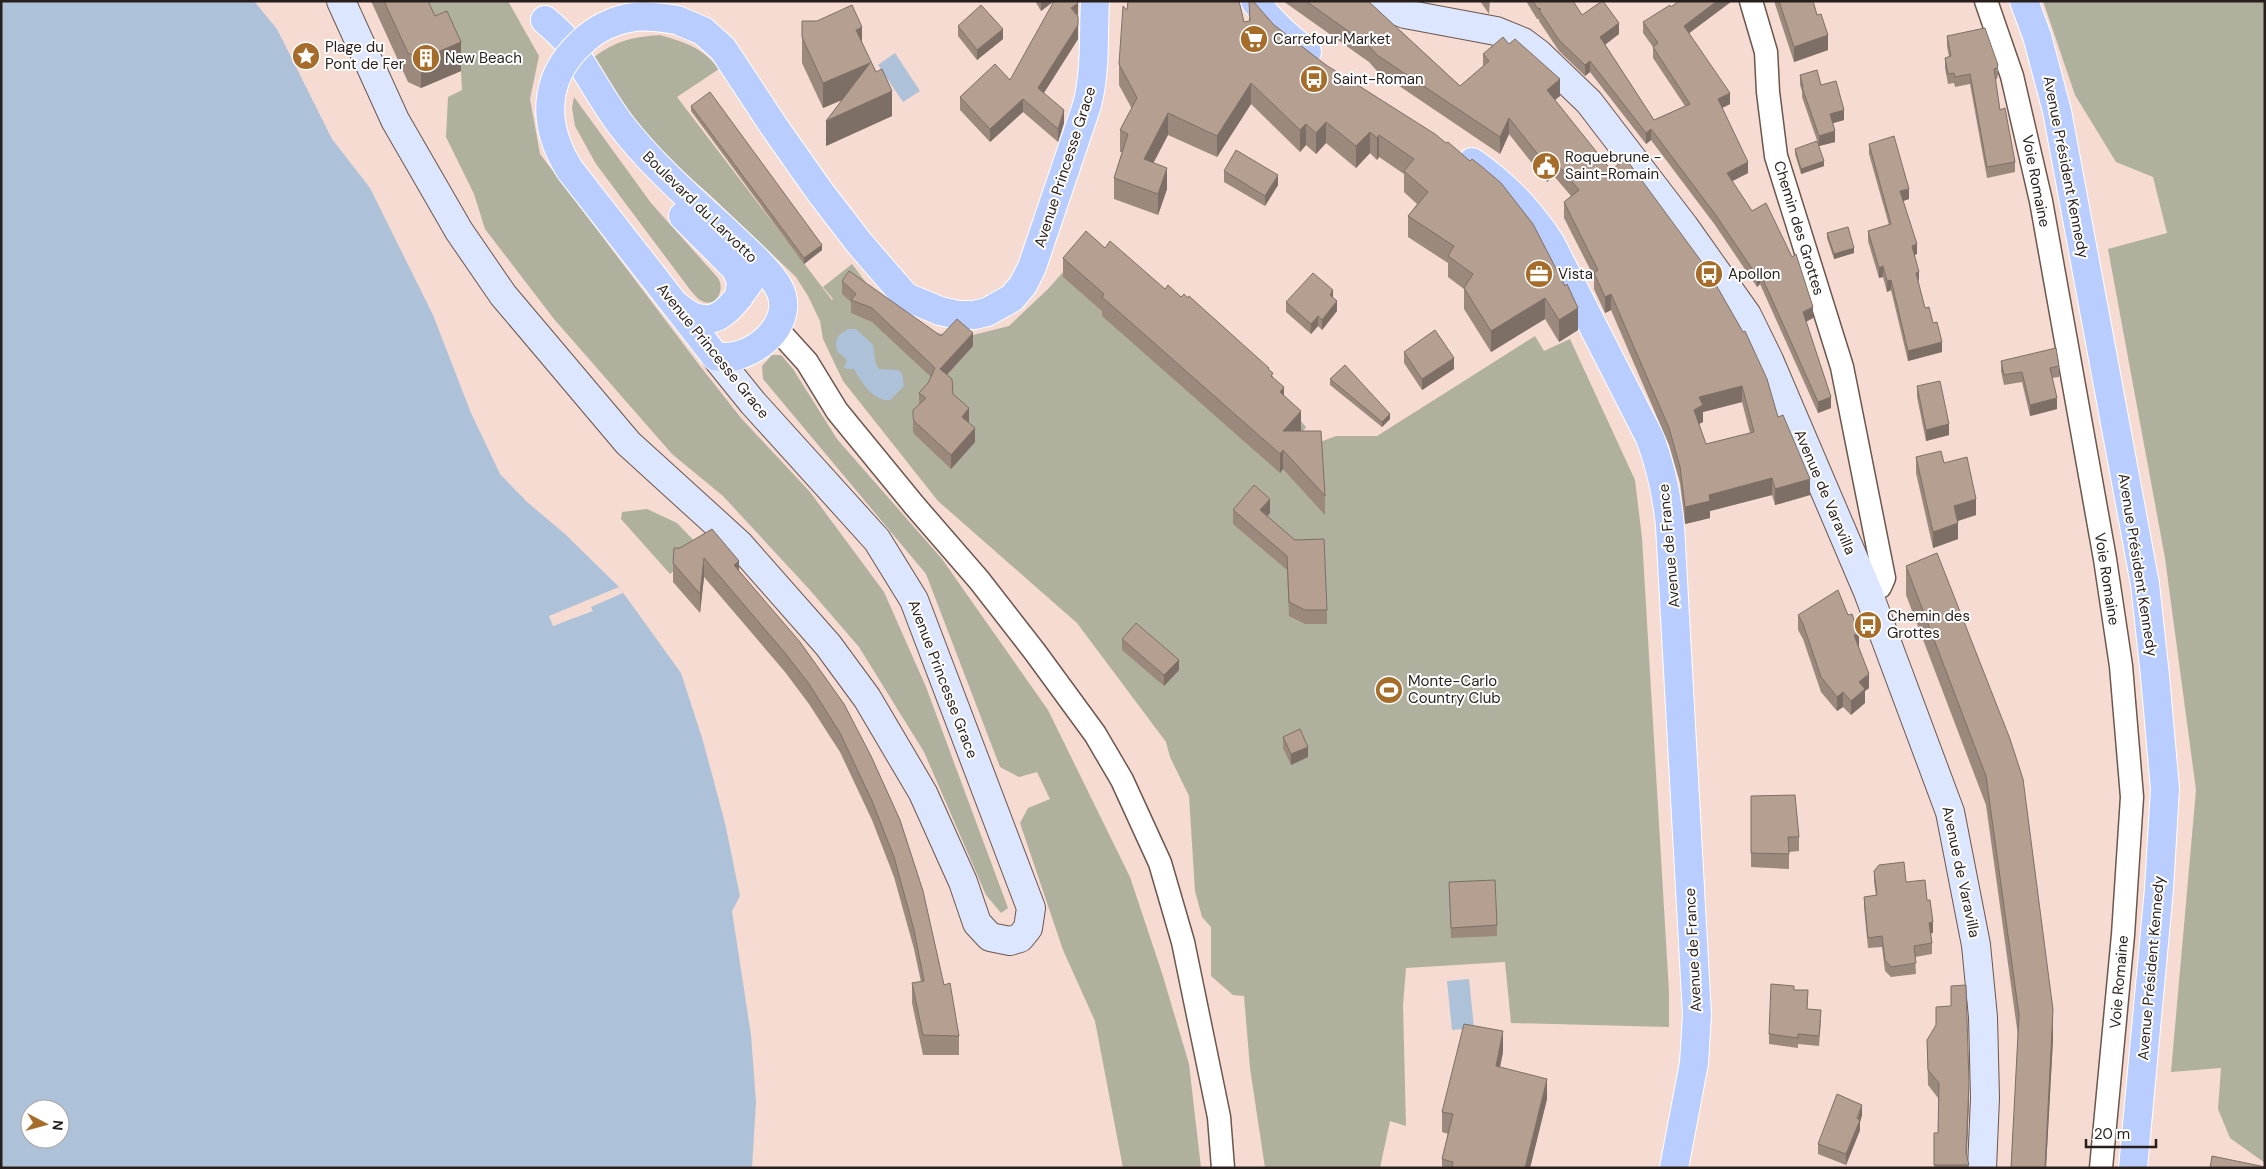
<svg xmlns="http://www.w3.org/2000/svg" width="2266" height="1169" font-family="'DM Sans',sans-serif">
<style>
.green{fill:#afb09e}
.water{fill:#adc2d9;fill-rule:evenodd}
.pier{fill:#f5dbd1}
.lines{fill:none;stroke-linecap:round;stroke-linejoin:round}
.street-casing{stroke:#6c564d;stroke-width:25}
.secondary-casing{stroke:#6c564d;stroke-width:30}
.primary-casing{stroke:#fff;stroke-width:30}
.street{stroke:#fff;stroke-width:22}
.secondary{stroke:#dce6fe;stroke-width:28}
.primary{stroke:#b9cdfe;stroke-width:28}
.primary-bridge-casing{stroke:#fff;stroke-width:30;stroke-linecap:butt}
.primary-bridge{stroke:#b9cdfe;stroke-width:28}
.wall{fill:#9b897d;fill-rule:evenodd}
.shaded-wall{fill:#7e6f66}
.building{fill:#b49f91;stroke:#7e6f66;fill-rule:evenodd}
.labels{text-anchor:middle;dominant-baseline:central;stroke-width:4;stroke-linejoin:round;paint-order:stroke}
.poi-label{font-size:15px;fill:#281f1c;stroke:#fff;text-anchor:start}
.street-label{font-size:15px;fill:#281f1c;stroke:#fff}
</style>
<rect width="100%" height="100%" fill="#f5dbd1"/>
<path class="green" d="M428,1H508L539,56L530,99L540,154L700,366L741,418L810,492L884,592L926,687L1008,908L1001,913L986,895L924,752L859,647L809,589L723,496L672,454L554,319L485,229L474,194L446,137L448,97L462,90L461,71Z
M2043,1H2265V1163L2230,1138L2218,1109L2221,1068L2171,1072L2196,790L2165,558L2108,249L2167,233L2153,177L2116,162L2075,95Z
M660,35C686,43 702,47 719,69L677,97L832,300L833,299L823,287L852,264L880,301L935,333L969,336L1009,326L1048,289L1086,246L1268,383L1306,427L1300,436L1312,445L1336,436H1377L1535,336L1544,351L1570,339L1635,480L1642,538L1669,992V1027L1511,1023L1505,962L1406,968L1403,1005L1406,1126L1390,1121L1380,1168H1265L1250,1068L1244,996L1233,995L1211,976V927L1202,917L1195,891L1189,796L1170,757L1166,742L1077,623L938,501L843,381L823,339L820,321L808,296L796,277L711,196L644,137L594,57C616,41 632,37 660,35Z
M574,97L651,203L718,278C726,290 715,310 700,300C697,298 694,294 691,291L596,164L575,126L572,108Z
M772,355H781L793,369L837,439L942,559L1048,710L1130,877L1162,973L1189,1064L1201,1168H1123L1095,1021L1063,950L1020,823L1028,808L1050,799L1037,772L1019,777L1000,767L926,574L763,379L762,366Z
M647,509L677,523L701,548L670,574L621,519L622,512Z"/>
<path class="water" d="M1,1H254L277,29L332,139L370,188L433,315L471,413L500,474L527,502L565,534L619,587L681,673L703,741L725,823L740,896L732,911L751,1035L756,1102L752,1168H1ZM30,1109H60V1139H30Z
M895,53L920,91L903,102L878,65Z
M848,329H856L873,345L876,364L879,369L898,370L902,373L904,386L890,400C874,402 861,382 854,369H846L844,367L847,360L838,352C833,341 838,334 848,329Z
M1469,979L1474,1028L1452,1030L1447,981Z"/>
<path class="pier" d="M619,587L623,593L591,607L593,611L553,626L549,616Z"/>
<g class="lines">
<defs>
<path id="street" d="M1751,1L1766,52L1768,92L1776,156L1842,367L1884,578L1880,587L1868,592
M1986,1L2012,76L2041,201L2105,559L2121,666L2132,797L2123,935L2101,1168
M777,329L807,362L837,411L914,505L979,580L1035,652L1095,734L1122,780L1160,863L1183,942L1219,1117L1223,1168"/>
<path id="secondary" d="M341,1L395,120L459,231L503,295L628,443L739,544L828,645L867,698L923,793L963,882L977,923L990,937L1010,941L1020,938L1028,928L1031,908L914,600L877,540L753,403L715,356
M1374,1L1405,14L1496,31L1523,42L1539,54L1589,102L1684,226L1747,315L1769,360L1868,592L1950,812L1976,945L1983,1017L1985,1098L1982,1168"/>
<path id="primary" d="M1255,1C1270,21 1287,37 1307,52
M2024,1L2037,36L2057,111L2145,584L2155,676L2165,789L2159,889L2133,1168
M545,20C552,26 559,32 565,39C585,66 600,97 621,125C652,165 690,198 728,233C742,246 770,271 779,288C798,325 749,364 715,356
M677,20L703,31L723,49L775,128L820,192L860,244L906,297L940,311L958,315H974L987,312L1012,298L1023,285L1032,267L1087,105C1096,70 1093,37 1095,1
M1472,162C1505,185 1527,208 1550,242L1650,438C1661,467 1667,495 1670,526L1697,1015L1694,1063L1674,1168
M570,170L715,356
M683,216L736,269L741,282L739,297
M676,305C712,336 729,311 750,281"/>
</defs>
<use href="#street" class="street-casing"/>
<use href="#secondary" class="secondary-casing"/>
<use href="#primary" class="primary-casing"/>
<use href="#street" class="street"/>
<use href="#secondary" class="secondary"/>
<use href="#primary" class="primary"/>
<defs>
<path id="primary-bridge" d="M570,170C542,126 542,79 581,43C595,29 615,19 635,17C649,15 663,18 677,20"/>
</defs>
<use href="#primary-bridge" class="primary-bridge-casing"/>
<use href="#primary-bridge" class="primary-bridge"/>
</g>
<path class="wall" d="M371,1H428L461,71L421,88L408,82Z
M1035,1H1054L1041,11Z
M1249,1L1274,25L1326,65L1578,330L1559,342L1545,319L1491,352L1464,309V289L1448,277V263L1408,237V216L1417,204L1404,192V174L1379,157L1377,160L1370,153L1356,168L1326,143L1316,154L1306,145L1300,152L1251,104L1217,157L1168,135L1153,163L1167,189L1158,215L1114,199V178L1122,152H1120V130L1132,109L1119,85V64L1127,10L1244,22L1249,21Z
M1283,1H1368L1460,86L1483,67V54L1560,96L1555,100L1778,417L1810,495L1775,505L1772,495L1710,511V518L1685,524L1680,483L1669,445L1611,310L1605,313L1594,289V277L1564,218V202L1571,196L1554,176L1547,182L1509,134L1500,154L1377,71L1369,62ZM1742,402L1750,433L1706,444L1699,424L1703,422V412Z
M1480,1H1490L1489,14Z
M1526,1H1573L1582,15L1619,34L1605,45L1654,120L1685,106L1653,58V47L1643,33V22L1671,7L1679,1H1732L1689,33L1730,104L1722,108L1748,173L1732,181L1813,318L1806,322L1831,408L1818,413L1760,284L1757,287L1715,225L1651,140L1646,144L1590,72L1585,76L1559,51L1539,21V19H1537Z
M1774,1H1813L1828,50L1794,62Z
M1078,16V39L1044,93L1064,123L1058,142L1023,112L990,142L960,110V97L1010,80Z
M802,21L862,43L876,72L892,116L826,146L842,100L823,108L802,63Z
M958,26L1003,39L977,60L958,36Z
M1947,36L1998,65V75L1997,79H1995L2000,110L2015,162V172L1987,178L1970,84L1955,87L1954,83L1948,84L1945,68V58L1949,57L1947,46Z
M1800,75L1821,85L1844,120L1833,123L1835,142L1819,146L1802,97V91L1800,85Z
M691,106L822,250L804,264L691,111Z
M1869,144L1909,199L1903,201L1917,254L1914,255L1918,282L1925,308L1933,323L1942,352L1908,361L1891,290L1887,292L1883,277L1879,278L1868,241V231L1889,225L1869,154Z
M1795,149L1824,166L1801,174L1795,154Z
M1224,171L1278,185L1265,206L1224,182Z
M1827,233L1854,253L1834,259L1827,238Z
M1105,248L1165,289L1181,297L1188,298L1269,370L1273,377L1284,395L1301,430V431L1325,496V515L1283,469L1280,473L1102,316V311L1063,277V258Z
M842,281L941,336L973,346L947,375L953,394L969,422L968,423L975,442L951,469L914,434L913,430V417L919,404V393L928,383L931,377L872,322L851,313V302L842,294Z
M1333,297L1337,311L1322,330L1318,326L1311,334L1286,312V302Z
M1404,352L1454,369L1422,390L1404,363Z
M2001,361L2059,366V377L2052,378L2057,409L2030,416L2022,382L2004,385L2001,371Z
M1330,379L1390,419L1382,427L1330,385Z
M1917,386L1949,435L1926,441L1917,397Z
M1916,457L1944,463L1976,515L1958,521V539L1933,548L1916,473Z
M1233,510L1270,513L1267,516L1327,610V624H1305L1289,616L1287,570L1233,524Z
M680,548L739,571L844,704L944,985L959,1036V1055H923L912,1003V983L921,982L914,949L894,877L872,820L840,752L809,704L785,672L704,577L700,613L673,582V563Z
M1937,553L2053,1039L2046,1168H2011L2018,1036L1986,805L1906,595V566Z
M1798,615L1859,647L1869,688L1865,691V703L1851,715L1843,707L1837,711L1821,692L1803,639L1798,630Z
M1122,639L1179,670L1164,686L1122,650Z
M1283,737L1308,757L1291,765L1283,748Z
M1751,796L1799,837V851L1789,852V869L1751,867Z
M1874,871L1906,882L1927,900L1933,933H1931L1932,943V954L1915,957L1916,974L1891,977L1885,971L1882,947L1868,948L1864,907V897L1876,896L1874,882Z
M1449,882L1497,925V936L1451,938Z
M1794,990L1808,1000L1807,1009L1821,1020L1819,1046L1798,1044V1048L1769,1044V1034Z
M1927,1040L1969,1098L1967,1155L1969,1168H1934V1133H1938V1098L1928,1085Z
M1503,1052L1500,1067L1547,1099L1530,1168H1442V1159L1448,1134L1442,1132V1112Z
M1862,1115L1860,1122V1130L1846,1165L1818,1154V1144Z"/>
<path class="shaded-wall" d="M1041,1H1054L1041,11Z
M1717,1H1732L1684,37V26Z
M1078,3V16L1071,8Z
M1078,17V39L1038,102V88Z
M1619,23V34L1600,48V37Z
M862,27V52L856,30Z
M1003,29V39L977,60V50Z
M1828,35V50L1794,62V47Z
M461,42V71L421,88V59Z
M1590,61V72L1585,76V65Z
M870,63V88L823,108V83Z
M1560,79V96L1547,106V90Z
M1251,83V104L1217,157V136Z
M892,91V116L826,146V121Z
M1730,93V104L1718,110V99Z
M1023,99V112L990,142V129Z
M1064,110V123L1058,142V129Z
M1844,110V120L1830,124V114Z
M1168,113V135L1144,181V159Z
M1509,118V134L1500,154V137Z
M1326,122V143L1316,154V133Z
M1306,124V145L1300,152V130Z
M1651,129V140L1646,144V133Z
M1835,131V142L1819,146V136Z
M1370,132V153L1356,168V146Z
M1379,135V157L1377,160V138Z
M1554,160V176L1547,182V166Z
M1824,161V166L1801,174V169Z
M1748,162V173L1727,184V173Z
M1167,168V189L1158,215V194Z
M1278,175V185L1265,206V196Z
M1909,189V199L1900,202V191Z
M1917,244V254L1912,256V246Z
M822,245V250L804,264V258Z
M1854,248V253L1834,259V254Z
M1883,266V277L1879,278V268Z
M1919,272V282L1916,273Z
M1760,273V284L1757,287V276Z
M1891,280V290L1887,292V281Z
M1333,290V300L1330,295Z
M1611,294V310L1605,313V297Z
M1545,298V319L1491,352V331Z
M1337,301V311L1322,330V320Z
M1813,307V318L1803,323V312Z
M1578,308V330L1559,342V320Z
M1318,316V326L1311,334V324Z
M973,333V346L940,382V369Z
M1942,342V352L1908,361V351Z
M1454,358V369L1422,390V379Z
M1742,386V402L1703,412V422L1694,426V410L1699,397Z
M1284,387V406L1280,392Z
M1831,397V408L1818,413V402Z
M2057,398V409L2030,416V405Z
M969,408V422L962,430V417Z
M1301,411V430L1283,450V431Z
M1390,414V419L1382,427V422Z
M1949,424V435L1926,441V430Z
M975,428V442L951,469V455Z
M1283,450V469L1280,473V454Z
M1772,478V495L1710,511V518L1685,524V507L1709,495Z
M1810,479V495L1775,505V489Z
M1270,499V513L1260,524V510Z
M1976,499V515L1954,522V506Z
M1958,523V539L1933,548V532Z
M704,558V577L700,613V594Z
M739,561V580L734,565Z
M1859,633V647L1854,649V635Z
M1179,660V670L1164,686V675Z
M1869,674V688L1865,691V703L1851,715V701L1859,682Z
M1843,692V707L1837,711V697Z
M1308,747V757L1291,765V754Z
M1933,922V933L1929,934V923Z
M2053,1010V1039L2046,1168H2045Z
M1503,1031V1052L1496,1086V1066Z
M1547,1079V1099L1530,1168H1525Z
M1969,1083V1098L1966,1167V1153Z
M1862,1105V1115L1860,1122V1130L1846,1165V1154Z"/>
<path class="building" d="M384,1H428L435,16L447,11L461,42L421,59L408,53Z
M1054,1H1077L1078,3L1071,8L1078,17V25L1038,88L1064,110L1058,129L1023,99L990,129L960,97L995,64L1010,80Z
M1128,1H1239L1244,22L1250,21L1249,1H1253L1274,25L1326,65L1435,134L1446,143L1448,142L1470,161L1472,159L1481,166L1501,183L1533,224L1565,286L1567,284L1578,308L1559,320L1545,298L1491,331L1464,288L1473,274L1448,256L1454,246L1408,216L1428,192L1404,171L1414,159L1379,135L1377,138L1370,132L1356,146L1326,122L1316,133L1306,124L1300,130L1251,83L1217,136L1168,113L1144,159L1167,168L1158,194L1114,178L1128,134L1120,130L1137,98L1119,64L1123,6L1127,10Z
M1306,1H1368L1460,86L1489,61L1483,54L1503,37L1509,44L1515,39L1560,79L1547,90L1611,170L1626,159L1707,269L1743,332L1745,331L1767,379L1778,417L1783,415L1810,479L1775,489L1772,478L1709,495L1710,501L1685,507L1680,467L1669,428L1611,294L1605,297L1594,273L1598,270L1564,202L1579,190L1554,160L1547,166L1509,118L1500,137L1377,55L1369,46ZM1742,386L1754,432L1706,444L1694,410L1703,405L1699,397Z
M1533,1H1573L1582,15L1602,1H1603L1619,23L1600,37L1654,120L1690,104L1653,47L1658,43L1643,22L1670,5L1671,7L1679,1H1717L1684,26L1730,93L1718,99L1748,162L1727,173L1752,211L1766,203L1792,257L1796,254L1813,307L1803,312L1831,397L1818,402L1760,273L1757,276L1715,214L1651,129L1646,133L1590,61L1585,65L1559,40L1539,10L1541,9L1537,8Z
M1779,1H1813L1817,15L1821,14L1828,35L1794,47Z
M852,5L862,27L856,30L876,72L882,69L892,91L826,121L870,63L823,83L802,37V21H817Z
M981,5L1003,29L977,50L958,26Z
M1985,28L1998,65L1997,68L1994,69L2000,110L2005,108L2015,162L1987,167L1970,74L1955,77L1954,73L1948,74L1945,58L1951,56L1947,36Z
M1817,70L1821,85L1836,81L1844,110L1830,114L1835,131L1819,136L1802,87H1803L1800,75Z
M710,92L822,245L804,258L691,106Z
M1894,136L1909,189L1900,191L1917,244L1912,246L1919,272L1916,273L1925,308L1929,307L1933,323L1937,322L1942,342L1908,351L1891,280L1887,281L1883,266L1879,268L1868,231L1891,224L1869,144Z
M1817,141L1824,161L1801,169L1795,149Z
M1236,150L1278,175L1265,196L1224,171Z
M1848,227L1854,248L1834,254L1827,233Z
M1086,231L1105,248L1110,241L1165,289L1168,285L1181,297L1184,294L1188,298L1189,296L1269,368L1268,369L1273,373L1271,376L1284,387L1280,392L1301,411L1283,431H1321L1325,496L1283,450L1280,454L1102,297L1104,294L1063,258Z
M849,271L941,336L957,319L973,333L940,369L952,379L953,394L969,408L962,417L975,428L951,455L914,421L913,417V410L926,398L919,393L928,383L935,368L872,308L851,300L856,294L842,281Z
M1313,273L1333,290L1330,295L1337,301L1322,320L1318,316L1311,324L1286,302Z
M1435,330L1454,358L1422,379L1404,352Z
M2056,348L2059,366L2050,368L2057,398L2030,405L2022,372L2004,375L2001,361Z
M1345,365L1390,414L1382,422L1330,379Z
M1940,381L1949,424L1926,430L1917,386Z
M1941,451L1944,463L1967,457L1976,499L1954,506L1958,523L1933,532L1916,457Z
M1254,485L1270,499L1260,510L1295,540L1324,539L1327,610H1305L1289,602L1287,556L1233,510Z
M712,529L739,561L734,565L800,642L844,704L871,756L900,820L923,891L944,985L950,983L959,1036L923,1035L912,983L924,981L914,930L894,857L872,801L840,733L809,684L785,653L704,558L700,594L673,563L674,548H680Z
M1937,553L2010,739L2023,779L2053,1010L2045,1168H2011L2019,1015L1986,776L1906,566Z
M1838,590L1848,615L1852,614L1859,633L1854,635L1869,674L1859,682L1865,689L1851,701L1843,692L1837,697L1821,677L1803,624L1798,615Z
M1136,623L1179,660L1164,675L1122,639Z
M1300,729L1308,747L1291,754L1283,737Z
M1795,795L1799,837H1788L1789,854L1751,853V796Z
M1904,862L1906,882L1925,880L1927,900H1930L1933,922L1929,923L1932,943L1914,946L1916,963L1891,967L1885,960L1882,936L1868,938L1864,897L1877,895L1874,871L1879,865Z
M1495,880L1497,925L1451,928L1449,882Z
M1771,984L1794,986V990H1808L1807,1009L1821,1010L1819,1036L1798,1034V1038L1769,1034Z
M1966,985L1969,1083L1966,1153L1969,1165H1934V1133H1938L1939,1083L1928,1070L1927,1040L1936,1025V1007L1951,1006V986Z
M1464,1024L1503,1031L1496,1066L1547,1079L1525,1168H1452L1453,1162L1442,1159L1453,1114L1442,1112Z
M1837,1094L1862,1105L1857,1118L1860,1120L1846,1154L1818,1144Z
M2212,1156L2265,1167V1168H2210Z"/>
<defs>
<symbol id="supermarket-disc" viewBox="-11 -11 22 22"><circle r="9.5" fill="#a56c2a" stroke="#fff"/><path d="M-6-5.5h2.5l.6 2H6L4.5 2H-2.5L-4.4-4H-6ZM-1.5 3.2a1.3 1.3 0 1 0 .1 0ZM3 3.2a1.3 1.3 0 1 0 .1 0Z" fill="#fff"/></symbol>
<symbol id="sight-disc" viewBox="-11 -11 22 22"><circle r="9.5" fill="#a56c2a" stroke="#fff"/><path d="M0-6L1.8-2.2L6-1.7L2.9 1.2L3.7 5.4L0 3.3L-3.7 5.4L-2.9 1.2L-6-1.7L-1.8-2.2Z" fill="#fff"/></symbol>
<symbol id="building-disc" viewBox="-11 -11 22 22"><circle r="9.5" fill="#a56c2a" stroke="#fff"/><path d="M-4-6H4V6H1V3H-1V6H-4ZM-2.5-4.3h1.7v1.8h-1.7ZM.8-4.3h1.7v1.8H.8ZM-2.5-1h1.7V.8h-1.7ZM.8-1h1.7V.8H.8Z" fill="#fff"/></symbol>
<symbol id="bus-disc" viewBox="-11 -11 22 22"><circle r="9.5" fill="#a56c2a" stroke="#fff"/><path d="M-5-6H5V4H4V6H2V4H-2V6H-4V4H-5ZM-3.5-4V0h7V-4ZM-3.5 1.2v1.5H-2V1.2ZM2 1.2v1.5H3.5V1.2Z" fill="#fff"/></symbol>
<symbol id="civic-disc" viewBox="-11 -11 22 22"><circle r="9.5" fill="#a56c2a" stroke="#fff"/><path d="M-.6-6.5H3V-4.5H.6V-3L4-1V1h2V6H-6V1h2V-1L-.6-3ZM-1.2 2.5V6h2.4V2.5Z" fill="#fff"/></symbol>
<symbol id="office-disc" viewBox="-11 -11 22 22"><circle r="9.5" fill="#a56c2a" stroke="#fff"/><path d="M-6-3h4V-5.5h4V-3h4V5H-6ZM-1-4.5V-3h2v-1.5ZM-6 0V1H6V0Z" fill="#fff"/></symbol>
<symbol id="stadium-disc" viewBox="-11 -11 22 22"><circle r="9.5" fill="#a56c2a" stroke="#fff"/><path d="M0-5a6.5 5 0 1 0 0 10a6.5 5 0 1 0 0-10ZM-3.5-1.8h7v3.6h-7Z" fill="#fff"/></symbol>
</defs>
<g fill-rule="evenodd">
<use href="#supermarket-disc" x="1238" y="23" width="32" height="32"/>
<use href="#sight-disc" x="290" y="40" width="32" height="32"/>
<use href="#building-disc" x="410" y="42" width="32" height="32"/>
<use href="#bus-disc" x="1298" y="63" width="32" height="32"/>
<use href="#civic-disc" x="1530" y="150" width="32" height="32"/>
<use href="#office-disc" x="1523" y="258" width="32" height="32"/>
<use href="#bus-disc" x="1693" y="258" width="32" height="32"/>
<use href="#bus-disc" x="1852" y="609" width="32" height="32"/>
<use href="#stadium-disc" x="1373" y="674" width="32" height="32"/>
</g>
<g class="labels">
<g class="poi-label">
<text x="1273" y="39">Carrefour Market</text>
<text x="325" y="47">Plage du<tspan x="325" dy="17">Pont de Fer</tspan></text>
<text x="445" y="58">New Beach</text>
<text x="1333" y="79">Saint-Roman</text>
<text x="1565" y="157">Roquebrune -<tspan x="1565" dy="17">Saint-Romain</tspan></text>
<text x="1558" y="274">Vista</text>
<text x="1728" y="274">Apollon</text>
<text x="1887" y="616">Chemin des<tspan x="1887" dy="17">Grottes</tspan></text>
<text x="1408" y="681">Monte-Carlo<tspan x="1408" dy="17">Country Club</tspan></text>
</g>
<g class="street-label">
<text transform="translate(1065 167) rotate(-72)">Avenue Princesse Grace</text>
<text transform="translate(2066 167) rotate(79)">Avenue Président Kennedy</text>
<text transform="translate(2036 181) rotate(79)">Voie Romaine</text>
<text transform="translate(700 207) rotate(44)">Boulevard du Larvotto</text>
<text transform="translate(1799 228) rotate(73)">Chemin des Grottes</text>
<text transform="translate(713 351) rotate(51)">Avenue Princesse Grace</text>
<text transform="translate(1825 492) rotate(67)">Avenue de Varavilla</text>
<text transform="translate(1669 546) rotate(-95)">Avenue de France</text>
<text transform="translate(2138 565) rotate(81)">Avenue Président Kennedy</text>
<text transform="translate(2107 579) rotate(81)">Voie Romaine</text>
<text transform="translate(943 679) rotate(69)">Avenue Princesse Grace</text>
<text transform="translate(1961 872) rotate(78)">Avenue de Varavilla</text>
<text transform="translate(1693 950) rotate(-93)">Avenue de France</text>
<text transform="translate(2151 968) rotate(-85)">Avenue Président Kennedy</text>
<text transform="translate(2119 982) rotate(-85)">Voie Romaine</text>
</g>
</g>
<rect width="2266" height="1169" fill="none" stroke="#281f1c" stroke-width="5"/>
<g transform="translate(45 1124) rotate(96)"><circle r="24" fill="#ffffff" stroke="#a9a5a4"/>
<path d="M0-4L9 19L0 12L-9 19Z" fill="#a56c2a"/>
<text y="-8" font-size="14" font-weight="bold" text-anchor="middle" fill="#281f1c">N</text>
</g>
<path d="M2086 1139v8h70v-8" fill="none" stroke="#281f1c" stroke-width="2.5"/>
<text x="2094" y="1139" font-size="15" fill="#281f1c" stroke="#ffffff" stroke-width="4" paint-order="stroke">20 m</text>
</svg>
